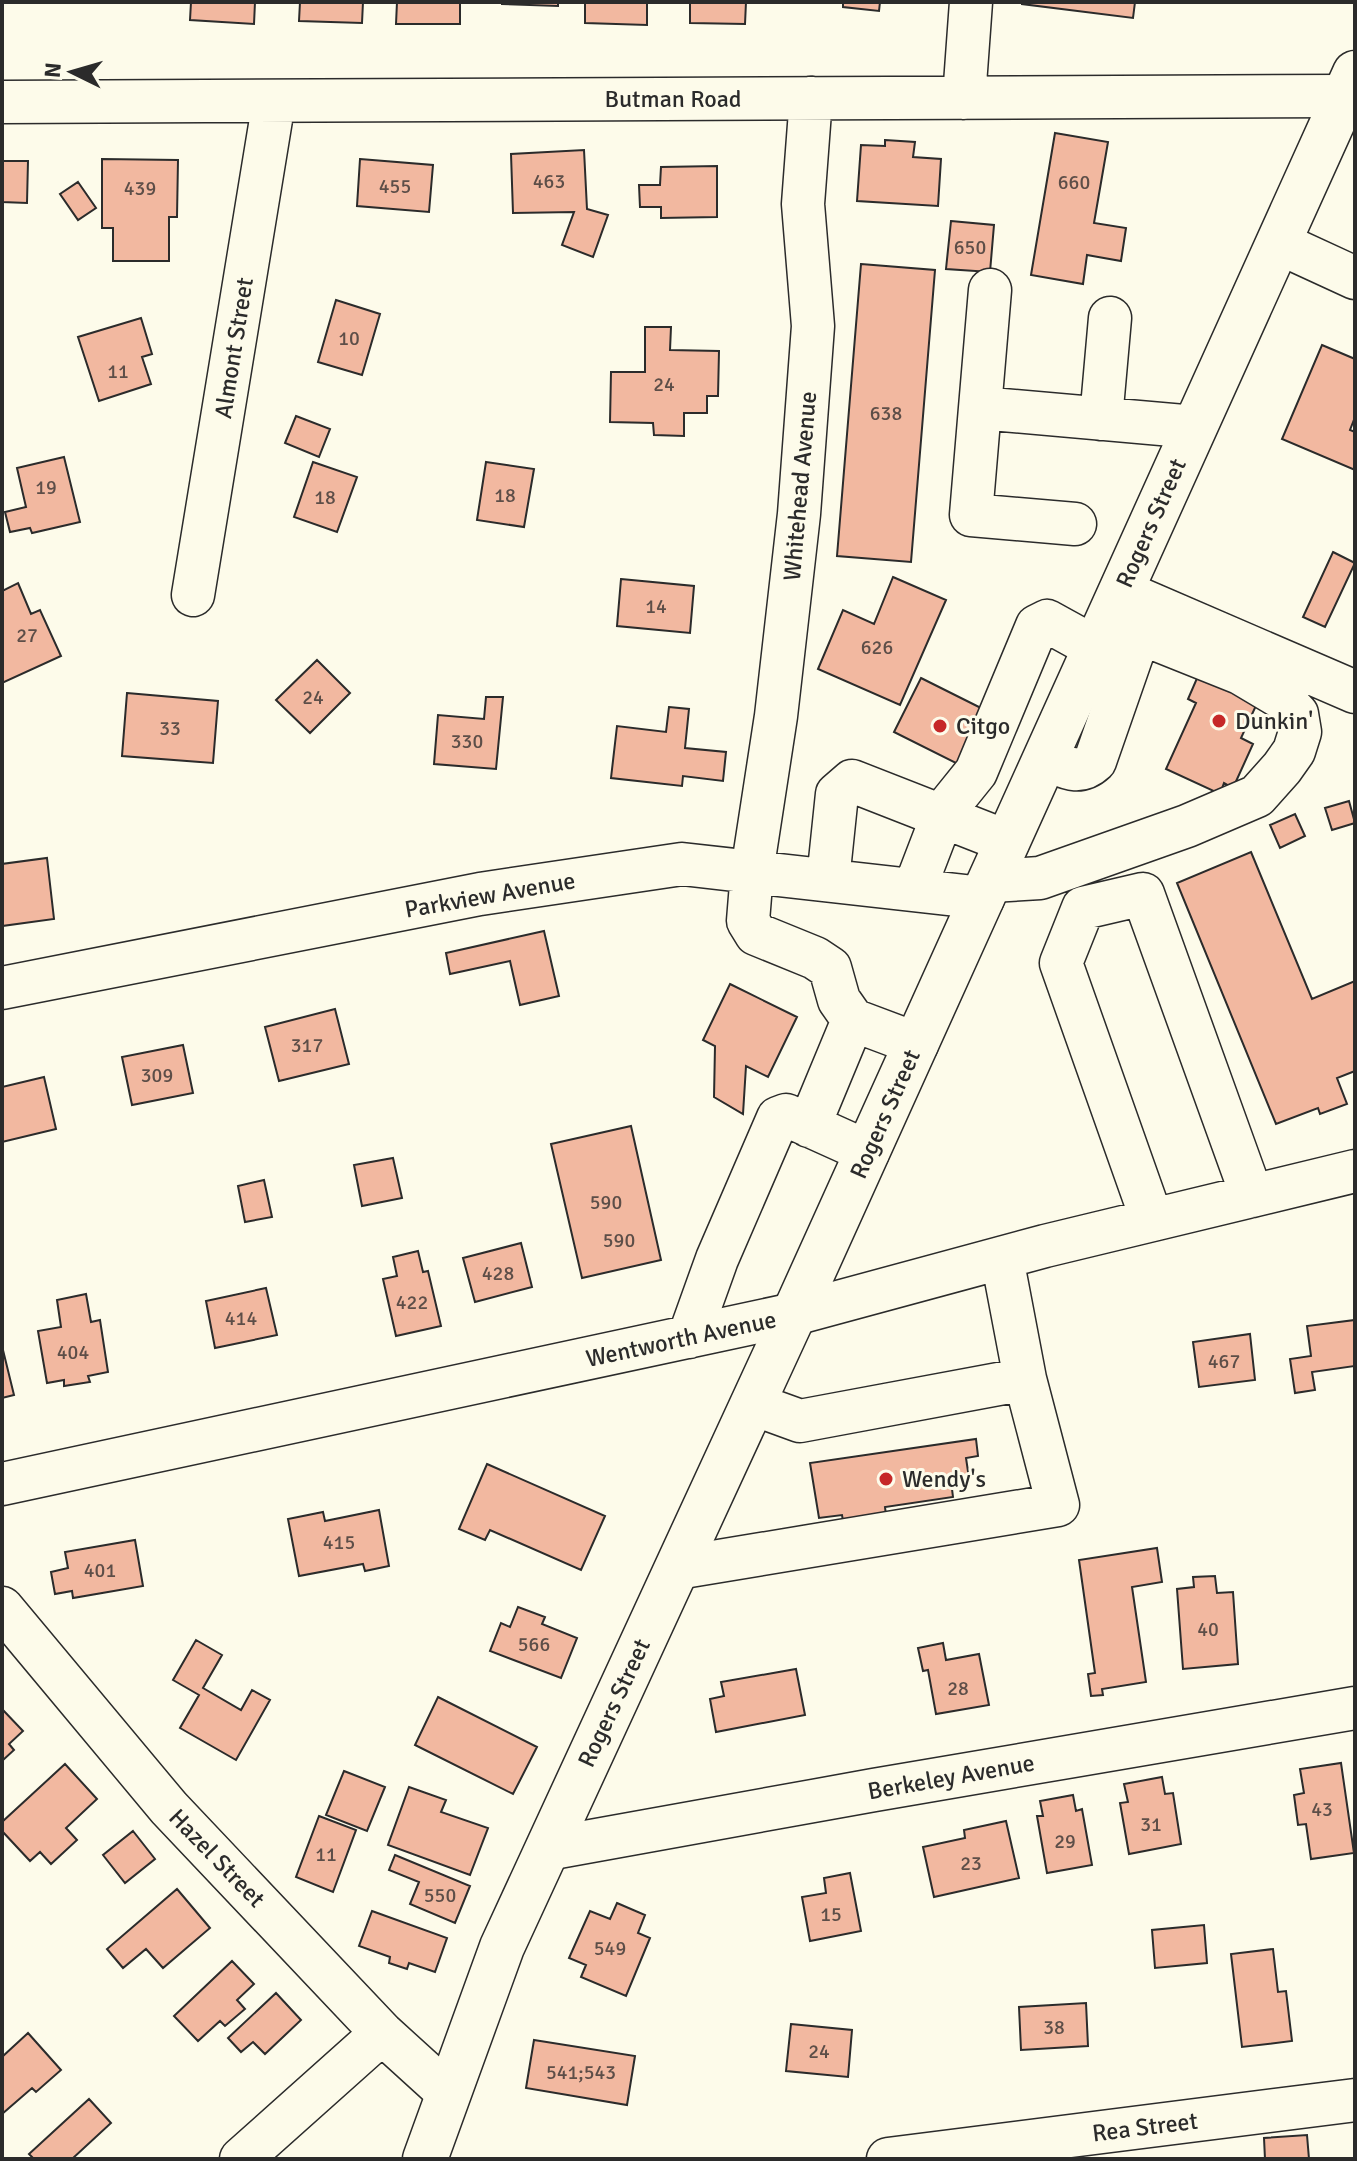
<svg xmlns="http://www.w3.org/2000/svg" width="1357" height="2161" font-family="Signika,sans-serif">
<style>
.building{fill:#f2b8a0;stroke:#2b2b2b;stroke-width:2}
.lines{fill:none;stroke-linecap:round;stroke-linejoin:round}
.minor-casing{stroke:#2b2b2b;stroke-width:45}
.major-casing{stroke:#2b2b2b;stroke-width:47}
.minor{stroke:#fdfbea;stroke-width:42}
.major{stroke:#fdfbea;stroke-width:44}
.poi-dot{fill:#c62828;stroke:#fdfbea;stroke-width:3}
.labels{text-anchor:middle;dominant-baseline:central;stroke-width:6;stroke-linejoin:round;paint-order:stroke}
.number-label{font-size:20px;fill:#5d4e48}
.street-label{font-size:24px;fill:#2b2b2b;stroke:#fdfbea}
.poi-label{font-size:24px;fill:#2b2b2b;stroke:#fdfbea;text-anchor:start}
</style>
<rect width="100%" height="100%" fill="#fdfbea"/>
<path class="building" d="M191,2H255L254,24L190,20Z
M300,2H363L362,23L299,21Z
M397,2H460V24H396Z
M502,2H558V6L502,4Z
M585,2H647V25L585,23Z
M690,2H746L745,24L690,23Z
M843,2H880L879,11L843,7Z
M1022,2H1135L1133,18L1022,4Z
M1055,133L1108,142L1094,223L1126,228L1121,261L1087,255L1083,284L1031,275Z
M885,140L915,142L913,157L941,159L938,206L857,201L861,145L885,146Z
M584,150L587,209L608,215L593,257L562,245L574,212L513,213L511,154Z
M102,159L178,160L177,217H169V261H113V228H102Z
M360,159L433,165L429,212L357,206Z
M2,161H28L27,203L2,202Z
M717,166V217L661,218V207H640L639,185H660L661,167Z
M78,182L96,208L78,220L60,194Z
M951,221L994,225L990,272L946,269Z
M861,264L935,270L911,562L837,556Z
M336,300L380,314L362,375L318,362Z
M141,318L152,354L142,357L151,384L99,401L78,337Z
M645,327H671L670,350L719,351L718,396H707V413H684V436L654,435L653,423L610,422L611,372H645Z
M1322,345L1355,359V417L1350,430L1355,432V470L1282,439Z
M296,416L330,429L319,457L285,443Z
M64,457L80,522L32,533L30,528L10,532L5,512L26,507L17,468Z
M313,462L357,477L337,532L294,517Z
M486,462L534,469L524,527L477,520Z
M1333,552L1355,563L1325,627L1303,617Z
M893,577L946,600L900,705L818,669L843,610L874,624Z
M621,579L694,586L690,633L617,626Z
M18,583L31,614L40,610L61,656L2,683V591Z
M317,660L350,693L310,733L276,700Z
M1201,669L1260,697L1241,738L1253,744L1233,788L1224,783L1220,794L1166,769L1196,703L1188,699Z
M921,678L995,715L968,769L894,732Z
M127,693L218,701L213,763L122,756Z
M486,697H503L496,769L434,764L438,715L484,719Z
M669,707L689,709L685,748L726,752L723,781L683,776L682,786L611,778L617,726L666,732Z
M1349,801L1355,823L1332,830L1325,808Z
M1295,814L1305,836L1280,848L1270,825Z
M1251,852L1312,999L1355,981V1071L1337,1078L1347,1104L1320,1114L1318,1108L1276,1124L1177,883Z
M47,858L54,919L2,926V864Z
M544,931L559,996L520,1005L510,961L450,974L446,953Z
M730,984L797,1017L768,1077L746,1066L743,1114L714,1097L715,1046L703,1040Z
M335,1009L349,1064L279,1081L265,1027Z
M183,1045L193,1093L132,1105L122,1057Z
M44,1077L56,1129L2,1142V1087Z
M631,1126L661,1260L582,1278L551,1144Z
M393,1158L402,1198L362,1206L354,1165Z
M264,1180L272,1217L245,1222L238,1186Z
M521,1243L532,1287L475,1302L463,1258Z
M418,1251L423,1272L428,1271L441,1326L396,1336L383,1279L397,1276L393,1257Z
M266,1288L277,1335L215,1348L206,1301Z
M86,1294L91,1322L100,1320L108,1372L88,1376L90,1382L64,1386V1380L47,1383L38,1331L61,1327L57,1300Z
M1355,1320V1366L1312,1372L1315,1390L1295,1393L1290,1359L1311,1356L1307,1326Z
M1250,1334L1255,1380L1199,1387L1193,1342Z
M2,1346L14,1395L2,1398Z
M976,1439L978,1456L966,1458L969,1478L951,1481L953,1497L885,1507L886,1515L843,1521L842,1515L819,1518L810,1463Z
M487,1464L605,1516L581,1570L490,1530L485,1540L459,1529Z
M379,1510L389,1566L365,1571L363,1564L299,1576L288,1519L323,1512L325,1521Z
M135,1540L143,1586L73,1598L72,1591L55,1594L51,1572L68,1568L65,1552Z
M1157,1548L1162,1582L1132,1587L1146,1682L1102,1689L1103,1695L1091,1696L1088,1674L1095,1673L1079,1560Z
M1215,1576L1217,1593L1233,1592L1238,1664L1183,1669L1177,1589L1194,1587L1193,1577Z
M518,1607L545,1617L542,1624L577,1638L561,1678L490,1651L501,1623L510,1627Z
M196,1640L222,1655L203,1688L241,1710L252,1690L270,1700L236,1760L180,1728L199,1695L173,1680Z
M943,1643L946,1660L979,1654L989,1705L936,1714L928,1670L923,1671L918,1648Z
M796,1669L805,1715L716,1732L710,1699L724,1696L721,1682Z
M438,1697L537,1747L513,1794L415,1745Z
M2,1709L23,1731L9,1744L14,1750L2,1761Z
M1341,1763L1354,1853L1311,1859L1306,1824L1298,1825L1294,1795L1304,1793L1300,1769Z
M65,1764L97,1799L66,1828L77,1840L51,1864L40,1852L30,1861L2,1831V1822Z
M344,1771L385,1787L367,1831L326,1815Z
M1162,1777L1165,1794L1173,1793L1181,1844L1129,1854L1120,1803L1128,1802L1124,1784Z
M409,1787L446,1800L441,1812L488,1828L470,1875L388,1845Z
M1073,1795L1076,1811L1082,1809L1092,1865L1047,1873L1037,1816H1043L1040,1801Z
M319,1816L356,1830L333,1892L296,1877Z
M1006,1821L1019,1878L934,1897L923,1847L965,1838L964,1830Z
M133,1831L155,1859L125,1883L103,1855Z
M395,1855L470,1886L455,1923L410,1904L419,1882L389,1870Z
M850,1873L861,1931L810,1941L802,1897L826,1893L824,1878Z
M177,1889L210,1928L163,1968L146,1949L123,1968L107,1949Z
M617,1903L645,1915L638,1933L650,1938L626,1996L581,1977L586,1965L569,1958L590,1911L610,1919Z
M372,1911L447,1938L435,1972L409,1963L407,1969L389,1963L390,1957L359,1946Z
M1204,1925L1207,1963L1155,1968L1152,1930Z
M1273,1949L1278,1992L1286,1991L1292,2041L1242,2047L1231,1954Z
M232,1961L254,1984L237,2000L245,2009L225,2026L220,2021L198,2041L174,2016Z
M276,1993L301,2020L265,2054L253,2042L241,2052L228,2038Z
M1086,2003L1088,2046L1021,2050L1019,2007Z
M791,2024L852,2030L848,2077L786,2071Z
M28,2033L61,2070L36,2092L32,2088L2,2114V2057Z
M534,2040L635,2056L627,2105L526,2088Z
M89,2099L111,2123L72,2159H34L29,2154Z
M1307,2135L1309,2159H1265L1264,2138Z"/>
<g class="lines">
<defs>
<path id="minor" d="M811,98L803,204L813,326L799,514L776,716L752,872L748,921L756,934L815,958L830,968L839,1000L853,1020
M964,98L971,2
M2,102L1345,96
M1279,243L1355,278
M980,408L990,290
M1101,419L1110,318
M1075,524L971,515L980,408L1195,427
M1121,591L1355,692
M193,595L274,101
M1045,759C1064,766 1078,777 1095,761L1149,606
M828,880L837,794L852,781L1008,842
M991,881L1040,878L1187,826L1257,796L1282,768L1294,751L1300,732L1297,714L1282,698L1240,673L1140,633
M914,890L942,817L951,803L976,772L1037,626L1047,621L1096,648
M2,988L480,894L682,864L983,898
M809,1126L853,1020L917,1044
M1152,1220L1061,963L1083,908L1143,894L1252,1196
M689,1337L717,1259L778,1118L786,1115L868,1152
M753,1404L800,1421L1025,1379
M2,1484L794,1314L1045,1246L1355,1171
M677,1568L1058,1505L1025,1379L1002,1258
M2,1608L169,1808L382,2033L448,2093
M547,1849L874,1790L1355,1708
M241,2159L382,2033
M888,2159L1355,2100"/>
<path id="major" d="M425,2159L502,1947L794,1314L1355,73"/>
</defs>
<use href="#minor" class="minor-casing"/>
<use href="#major" class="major-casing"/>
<use href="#minor" class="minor"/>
<use href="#major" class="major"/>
</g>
<g class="poi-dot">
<circle cx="1219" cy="721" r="8"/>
<circle cx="940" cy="726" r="8"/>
<circle cx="886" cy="1479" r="8"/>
</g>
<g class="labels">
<g class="number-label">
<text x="549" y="181">463</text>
<text x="1074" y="182">660</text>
<text x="395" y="186">455</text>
<text x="140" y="188">439</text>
<text x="970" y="247">650</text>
<text x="349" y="338">10</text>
<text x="118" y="371">11</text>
<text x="664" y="384">24</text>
<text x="886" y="413">638</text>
<text x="46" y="487">19</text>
<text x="505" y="495">18</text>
<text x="325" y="497">18</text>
<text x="656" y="606">14</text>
<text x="27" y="635">27</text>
<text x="877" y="647">626</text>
<text x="313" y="697">24</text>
<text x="170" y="728">33</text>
<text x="467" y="741">330</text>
<text x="307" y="1045">317</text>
<text x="157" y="1075">309</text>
<text x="606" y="1202">590</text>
<text x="619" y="1240">590</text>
<text x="498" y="1273">428</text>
<text x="412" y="1302">422</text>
<text x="241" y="1318">414</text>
<text x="73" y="1352">404</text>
<text x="1224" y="1361">467</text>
<text x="339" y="1542">415</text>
<text x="100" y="1570">401</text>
<text x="1208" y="1629">40</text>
<text x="534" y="1644">566</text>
<text x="958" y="1688">28</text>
<text x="1322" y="1809">43</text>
<text x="1151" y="1824">31</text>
<text x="1065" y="1841">29</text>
<text x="326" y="1854">11</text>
<text x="971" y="1863">23</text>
<text x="440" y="1895">550</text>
<text x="831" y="1914">15</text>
<text x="610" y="1948">549</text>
<text x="1054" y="2027">38</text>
<text x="819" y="2051">24</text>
<text x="581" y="2072">541;543</text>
</g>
<g class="street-label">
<text x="673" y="99">Butman Road</text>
<text transform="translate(234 348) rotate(-81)">Almont Street</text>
<text transform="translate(800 486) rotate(-85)">Whitehead Avenue</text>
<text transform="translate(1151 523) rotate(-66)">Rogers Street</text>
<text transform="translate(490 895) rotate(-10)">Parkview Avenue</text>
<text transform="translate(885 1114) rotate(-66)">Rogers Street</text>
<text transform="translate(681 1339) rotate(-12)">Wentworth Avenue</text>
<text transform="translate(614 1703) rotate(-65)">Rogers Street</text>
<text transform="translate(951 1777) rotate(-10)">Berkeley Avenue</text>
<text transform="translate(217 1858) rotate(46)">Hazel Street</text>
<text transform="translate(1145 2127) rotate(-7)">Rea Street</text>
</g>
<g class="poi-label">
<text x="1235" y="721">Dunkin'</text>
<text x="956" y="726">Citgo</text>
<text x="902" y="1479">Wendy's</text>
</g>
</g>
<rect width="1357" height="2161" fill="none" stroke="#2b2b2b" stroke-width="8"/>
<g transform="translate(72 72) rotate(275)" stroke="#fdfbea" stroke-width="6" paint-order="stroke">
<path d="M0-6L14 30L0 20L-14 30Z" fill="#2b2b2b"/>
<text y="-12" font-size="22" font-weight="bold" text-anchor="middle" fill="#2b2b2b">N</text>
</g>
</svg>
